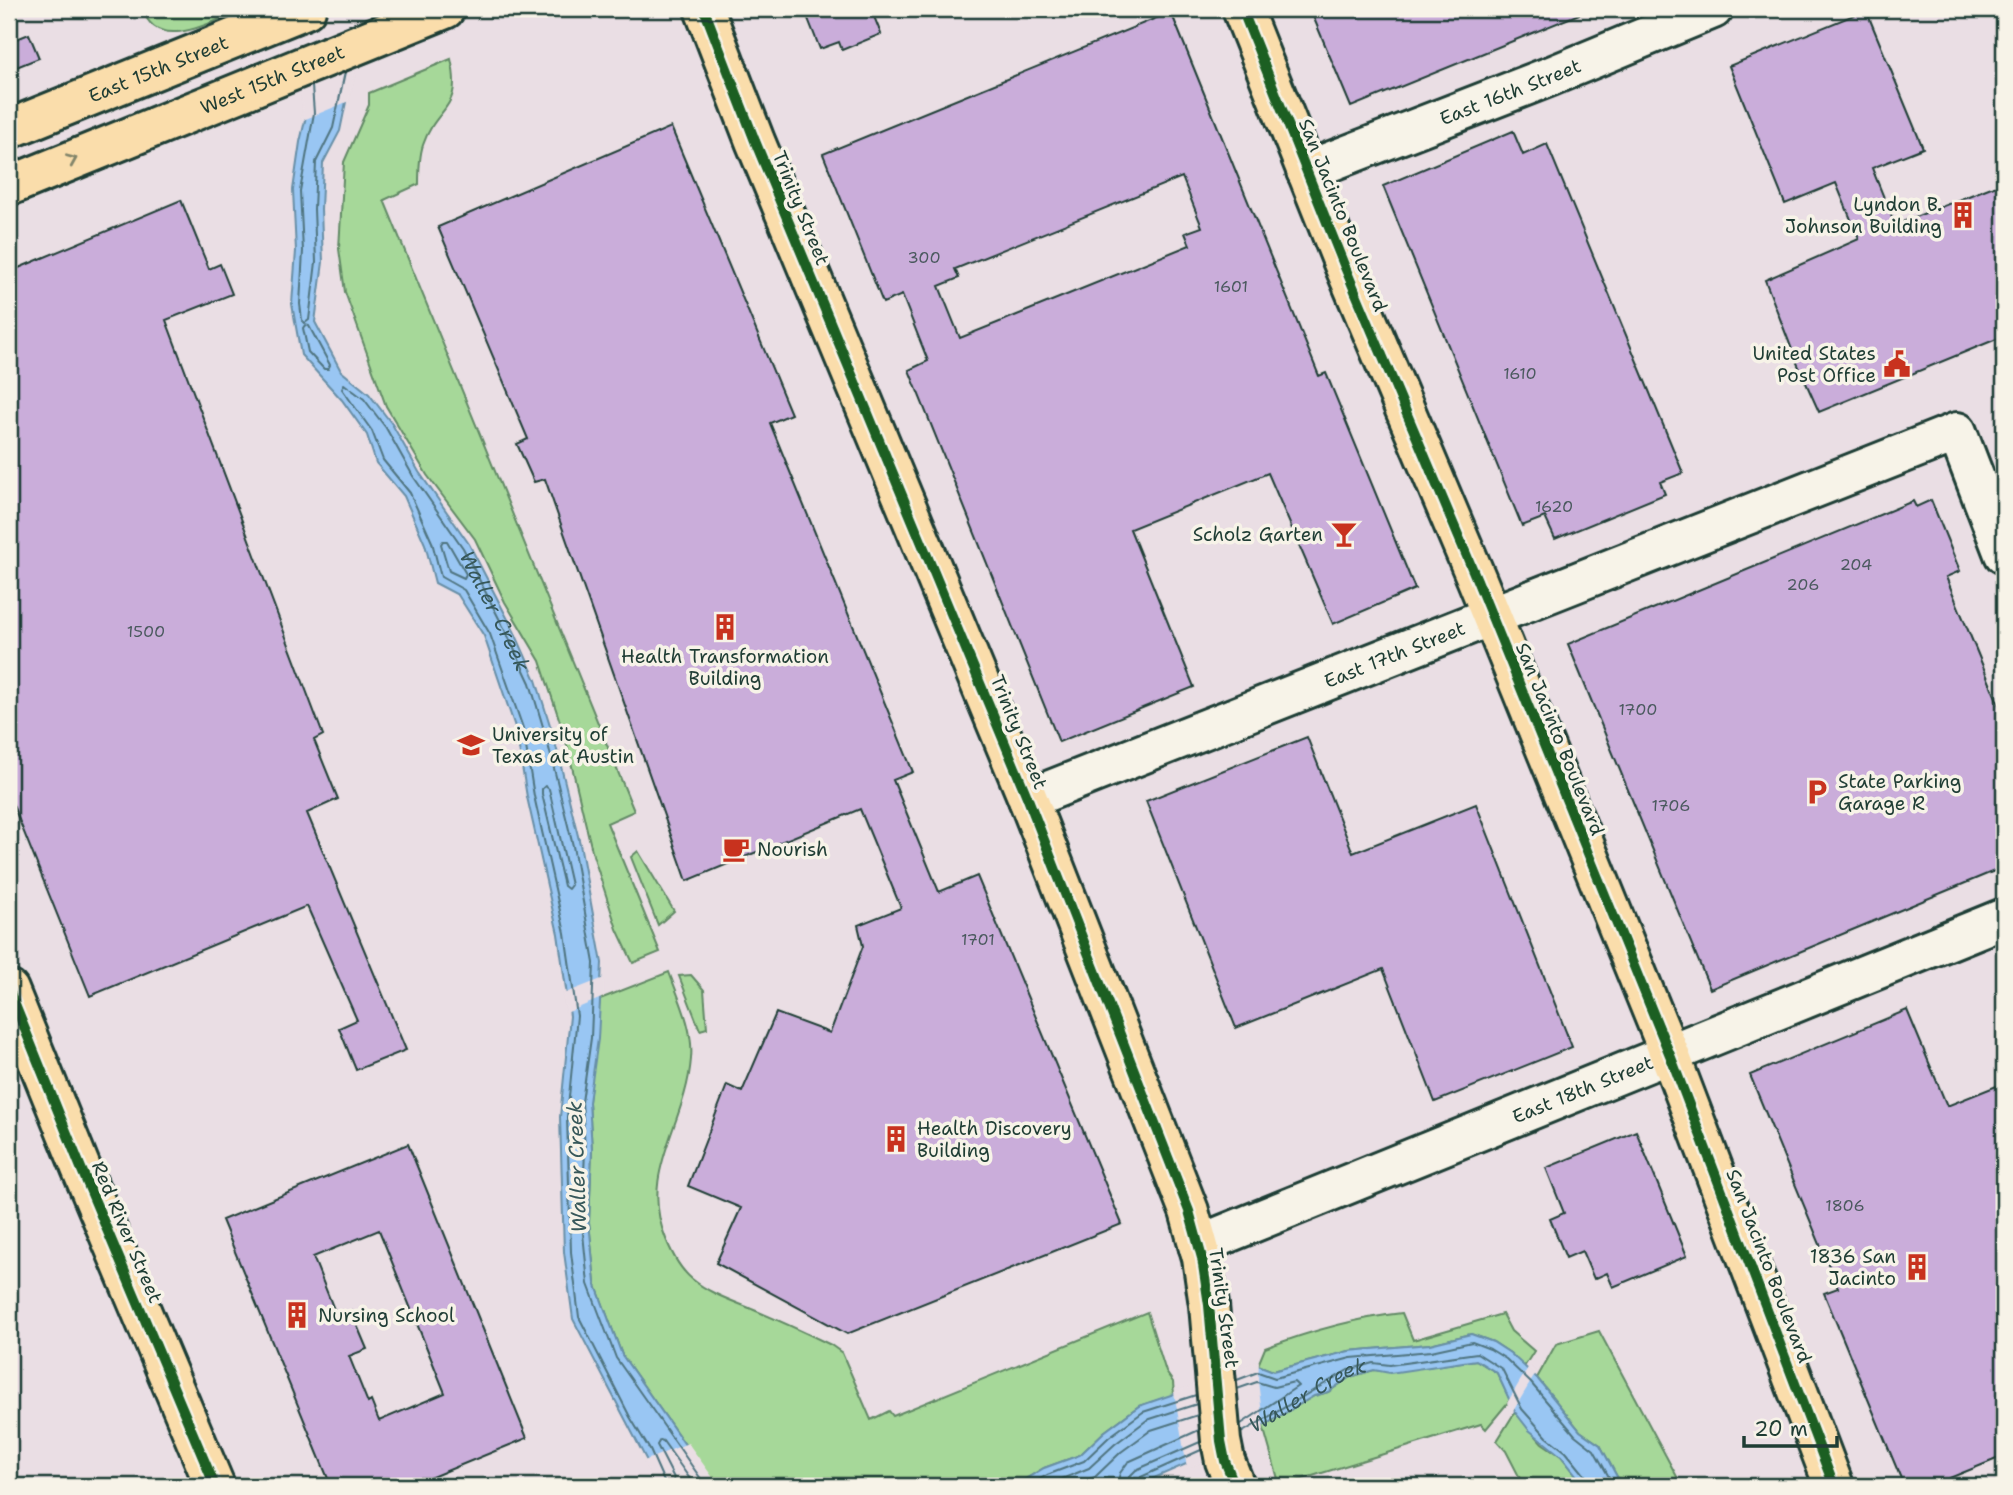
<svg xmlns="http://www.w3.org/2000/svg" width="2013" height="1495" font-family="'Shantell Sans',sans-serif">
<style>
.green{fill:#a6d899;stroke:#628a66;stroke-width:2}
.water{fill:#99c6f3;stroke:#688fa7;stroke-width:2}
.pier{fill:#eadee4}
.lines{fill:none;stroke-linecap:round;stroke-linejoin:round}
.shore{stroke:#507480;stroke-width:2}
.building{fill:#caadda;stroke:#1f3d34;stroke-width:2;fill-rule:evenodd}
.minor-casing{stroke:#1f3d34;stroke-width:44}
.major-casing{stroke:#1f3d34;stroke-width:44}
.minor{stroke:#f7f3e8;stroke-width:38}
.major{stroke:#faddab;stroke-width:38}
.cycleway-casing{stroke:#f7f3e8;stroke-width:15}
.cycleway{stroke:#1b5e20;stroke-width:10}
.oneway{stroke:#82856a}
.labels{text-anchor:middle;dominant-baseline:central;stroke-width:7;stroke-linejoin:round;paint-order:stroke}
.number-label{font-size:16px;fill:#4a595e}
.street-label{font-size:19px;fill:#1f3d34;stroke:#f7f3e8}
.poi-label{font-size:19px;fill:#1f3d34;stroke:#f7f3e8;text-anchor:start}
.water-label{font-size:21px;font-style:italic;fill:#37585a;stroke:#f7f3e8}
</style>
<rect width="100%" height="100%" fill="#eadee4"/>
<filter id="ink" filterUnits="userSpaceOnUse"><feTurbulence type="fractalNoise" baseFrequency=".0143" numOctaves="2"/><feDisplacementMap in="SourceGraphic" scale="14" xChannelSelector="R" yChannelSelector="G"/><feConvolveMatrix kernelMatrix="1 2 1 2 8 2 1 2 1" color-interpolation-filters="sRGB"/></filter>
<g filter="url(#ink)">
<path class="green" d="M143,9H243C216,20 156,55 143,9Z
M451,59C463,112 437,104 423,145C419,157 419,171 419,184L384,200L634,811L607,823L660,952L633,963L617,929L593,855L565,737L540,661L505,602L475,539L427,475L386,406L345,292L339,249L344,162L369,105V93Z
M638,851L674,911L658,925L631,857Z
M669,972C679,999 694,1030 691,1059C686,1125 638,1172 666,1239C672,1254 680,1269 692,1279C710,1294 733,1301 754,1310C780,1321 806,1333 831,1345L842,1353L871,1420L889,1411L893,1416L1147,1312L1166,1372L1173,1382L1174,1395L1139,1406L1104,1432L1080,1455L1044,1468L1014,1486H714L622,1355L595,1283L589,1222L592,1150L589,1102L600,999Z
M691,975L704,990L707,1028L700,1030L679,976Z
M1402,1313L1413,1340L1502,1314L1511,1331L1534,1351L1524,1367L1510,1353L1493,1342L1471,1334L1430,1344L1349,1351L1273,1371L1258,1365L1265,1348C1308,1332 1356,1318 1402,1313Z
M1599,1331L1682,1486H1622L1600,1445L1580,1431L1537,1378L1556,1344Z
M1476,1360L1497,1373L1510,1400L1486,1429L1481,1424L1280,1486L1263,1426L1314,1396L1328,1392L1350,1377L1374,1370L1390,1372Z
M1515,1412L1542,1443L1561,1456L1585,1486H1524L1506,1451L1497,1441Z"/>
<path class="water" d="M353,68L340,131L323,163L321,209L323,262L315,322L341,371L369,394L392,424L419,472L469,544L515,633L536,680L554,738L580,844L602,963L598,1039L589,1102L592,1150L589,1222L595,1283L622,1355L714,1486H660L573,1319L564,1252L560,1117L570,1016L558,934L527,797L516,730L484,636L458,595L435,583L425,544L404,496L376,463L367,435L342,400L301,355L296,327L292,304L296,251L293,190L300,142L307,112Z
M1471,1334L1493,1342L1510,1353L1537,1378L1580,1431L1600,1445L1622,1486H1585L1561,1456L1529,1430L1515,1412L1497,1373L1476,1360L1390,1373L1374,1370L1350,1377L1328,1392L1314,1396L1263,1426L1248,1437L1136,1486H1014L1044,1468L1080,1455L1104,1432L1139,1406L1258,1365L1273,1371L1349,1351L1430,1344Z"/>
<path class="pier" d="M292,9H359L356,68L349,101L301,121L303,112Z
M604,978V997L566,1013L563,994Z
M1259,1361L1258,1381L1264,1430L1250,1441L1187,1468L1174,1392Z
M1529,1366L1536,1373L1512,1413L1507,1403Z
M688,1443L714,1479L696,1486H656L644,1461Z"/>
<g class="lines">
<g class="shore">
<path d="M312,86L314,113L300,191L303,251L300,304L302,320L305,323L309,320L316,262L314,209L316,162L333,128L345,72"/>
<path d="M305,325L309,326L330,365L328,369H324L308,352L303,328Z"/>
<path d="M443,541H447L466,574L464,578L449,571L441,544Z"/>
<path d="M545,786L549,789L571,885L568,889L564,886L542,794V789Z"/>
<path d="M1237,1380L1258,1372L1275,1378L1351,1358L1431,1351L1472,1342L1490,1349L1506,1359L1531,1383L1575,1435L1594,1450L1614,1486"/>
<path d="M1237,1389L1257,1382L1274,1387L1294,1382L1298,1386L1241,1424"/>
<path id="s1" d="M1241,1433L1348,1370L1373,1363L1390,1365L1477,1353L1502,1369L1522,1409L1547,1437L1566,1452L1588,1479L1590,1486"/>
<path id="s2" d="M666,1486L650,1450L630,1417L579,1317L571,1252L567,1117L577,1016L565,933L534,796L523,728L490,634L464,590L441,577L432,542L410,493L383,460L372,431L342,389L344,384L364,399L386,428L413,476L463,548L508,636L530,683L547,740L573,846L594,963L591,1038L582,1102L585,1150L582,1223L588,1284L616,1358L706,1486"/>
<path d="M675,1486L674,1478L657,1445L660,1440L663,1441L695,1486"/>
<path d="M1028,1486L1047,1475L1084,1461L1109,1437L1143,1412L1196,1395"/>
<path d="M1045,1486L1089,1468L1115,1444L1147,1420L1197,1404"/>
<path d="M1071,1486L1095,1477L1121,1452L1151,1430L1198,1415"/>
<path d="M1117,1486L1120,1473L1128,1462L1199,1430"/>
<path d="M1128,1486L1129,1477L1136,1470L1200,1442"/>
<path d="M1137,1486L1141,1477L1201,1450"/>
</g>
</g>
<path class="building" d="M829,9H871L881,34L842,50L839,42L820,49L807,16Z
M1310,9H1589V10L1351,107Z
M1866,10L1923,148L1872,168L1895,225L2004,182V336L1819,412L1798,365L1765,280L1859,239L1836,183L1785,204L1729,66Z
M1171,12L1319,376L1326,373L1415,589L1333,624L1268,473L1130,529L1194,687L1059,742L909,370L928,361L902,295L883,303L823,154ZM1182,177L1202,227L1185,233L1190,245L960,338L939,286L959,278L955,269Z
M29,34L39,58L9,70V42Z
M671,127L791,414L770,423L913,772L893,780L939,892L977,876L1122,1224L847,1334L716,1263L741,1208L688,1186L727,1085L742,1092L776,1013L830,1033L863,946L858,925L901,908L860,809L687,881L545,479L534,482L517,444L528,439L438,227Z
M1513,131L1523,155L1547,144L1683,473L1660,482L1665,494L1555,539L1545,517L1522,526L1383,186Z
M181,200L209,269L220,264L232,294L166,320L323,735L314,740L338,799L307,813L406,1050L356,1070L339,1028L357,1020L307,906L90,996L9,795V272Z
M1931,500L1960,571L1946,577L2004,717V867L1710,989L1568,644L1913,501L1916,507Z
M1307,737L1353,853L1476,804L1572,1047L1435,1102L1383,969L1236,1028L1146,801Z
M1907,1010L1947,1106L2004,1083V1456L1930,1486H1904L1824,1293L1838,1288L1750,1075Z
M1636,1131L1687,1256L1613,1287L1607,1273L1594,1279L1582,1251L1566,1258L1550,1219L1564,1213L1546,1168Z
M408,1144L527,1438L410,1486H331L222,1220ZM379,1230L445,1393L379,1421L371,1401L368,1403L349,1356L367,1349L351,1311L337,1317L313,1257Z"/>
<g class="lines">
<defs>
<g id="minor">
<path id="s3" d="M1306,171L1551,76L1713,9"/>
<path id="s4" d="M1028,799L1957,432L2004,554"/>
<path id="s5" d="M1198,1245L2004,918"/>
</g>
<g id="major">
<path d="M704,9L755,141L1028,799L1189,1211L1202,1258L1209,1305L1221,1441L1225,1461L1235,1486"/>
<path d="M1242,9L1344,265L1477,580L1670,1055L1834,1486"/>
<path id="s6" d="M9,129L306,9"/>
<path id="s7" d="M9,186L445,9"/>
<path d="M9,990L81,1168L215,1486"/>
</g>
</defs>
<use href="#minor" class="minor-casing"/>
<use href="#major" class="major-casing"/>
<use href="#minor" class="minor"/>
<use href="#major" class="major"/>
<defs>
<path id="cycleway" d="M704,9L755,141L1028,799L1189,1211L1202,1258L1209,1305L1221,1441L1225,1461L1235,1486
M1242,9L1344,265L1477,580L1670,1055L1834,1486
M9,990L81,1168L215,1486"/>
</defs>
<use href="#cycleway" class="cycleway-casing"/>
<use href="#cycleway" class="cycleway"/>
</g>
<defs><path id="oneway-chevron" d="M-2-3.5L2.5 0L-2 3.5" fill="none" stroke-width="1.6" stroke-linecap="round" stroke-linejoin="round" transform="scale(1.75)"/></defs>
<use class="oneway" href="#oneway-chevron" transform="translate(72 160) rotate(-23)"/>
</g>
<defs>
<symbol id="building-bare" viewBox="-9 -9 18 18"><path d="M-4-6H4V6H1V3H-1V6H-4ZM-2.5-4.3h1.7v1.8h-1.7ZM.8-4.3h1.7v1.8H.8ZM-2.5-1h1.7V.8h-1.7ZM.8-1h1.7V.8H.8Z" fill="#c8321e" stroke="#f7f3e8" stroke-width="2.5" paint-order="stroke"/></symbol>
<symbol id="civic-bare" viewBox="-9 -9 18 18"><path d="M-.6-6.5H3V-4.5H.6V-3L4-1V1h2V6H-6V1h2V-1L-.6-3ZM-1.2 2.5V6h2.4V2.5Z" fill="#c8321e" stroke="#f7f3e8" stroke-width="2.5" paint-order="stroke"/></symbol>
<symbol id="bar-bare" viewBox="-9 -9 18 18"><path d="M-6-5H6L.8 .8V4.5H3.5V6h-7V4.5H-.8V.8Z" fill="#c8321e" stroke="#f7f3e8" stroke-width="2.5" paint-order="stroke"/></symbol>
<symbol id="university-bare" viewBox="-9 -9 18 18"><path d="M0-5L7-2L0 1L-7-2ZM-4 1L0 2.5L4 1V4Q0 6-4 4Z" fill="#c8321e" stroke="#f7f3e8" stroke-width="2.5" paint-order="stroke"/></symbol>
<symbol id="parking-bare" viewBox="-9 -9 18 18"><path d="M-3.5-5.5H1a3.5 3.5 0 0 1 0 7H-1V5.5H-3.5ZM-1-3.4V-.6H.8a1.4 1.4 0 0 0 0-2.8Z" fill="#c8321e" stroke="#f7f3e8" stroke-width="2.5" paint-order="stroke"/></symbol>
<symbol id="cafe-bare" viewBox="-9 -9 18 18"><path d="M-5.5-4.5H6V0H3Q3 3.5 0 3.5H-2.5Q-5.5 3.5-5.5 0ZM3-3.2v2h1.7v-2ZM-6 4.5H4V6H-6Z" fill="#c8321e" stroke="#f7f3e8" stroke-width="2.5" paint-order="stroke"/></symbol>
</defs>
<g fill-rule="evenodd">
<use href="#building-bare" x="1944" y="196" width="38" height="38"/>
<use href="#civic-bare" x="1878" y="345" width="38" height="38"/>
<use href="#bar-bare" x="1325" y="515" width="38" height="38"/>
<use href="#building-bare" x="706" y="608" width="38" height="38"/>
<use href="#university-bare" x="452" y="726" width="38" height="38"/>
<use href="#parking-bare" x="1798" y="773" width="38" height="38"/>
<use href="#cafe-bare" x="717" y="830" width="38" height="38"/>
<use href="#building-bare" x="877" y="1120" width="38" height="38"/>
<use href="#building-bare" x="1898" y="1248" width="38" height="38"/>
<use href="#building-bare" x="278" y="1296" width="38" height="38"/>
</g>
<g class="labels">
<g class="number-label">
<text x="924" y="257">300</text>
<text x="1231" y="286">1601</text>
<text x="1520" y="373">1610</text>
<text x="1554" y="506">1620</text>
<text x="1856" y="564">204</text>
<text x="1803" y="584">206</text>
<text x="146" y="631">1500</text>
<text x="1638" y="709">1700</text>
<text x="1671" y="805">1706</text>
<text x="978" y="939">1701</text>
<text x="1845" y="1205">1806</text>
</g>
<g class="street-label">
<text stroke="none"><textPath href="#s6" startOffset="161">East 15th Street</textPath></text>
<text stroke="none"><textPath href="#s7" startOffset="284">West 15th Street</textPath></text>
<text stroke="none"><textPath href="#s3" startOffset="219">East 16th Street</textPath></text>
<text transform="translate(801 208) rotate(68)">Trinity Street</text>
<text transform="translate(1343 215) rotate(68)">San Jacinto Boulevard</text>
<text stroke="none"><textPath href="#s4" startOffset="394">East 17th Street</textPath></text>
<text transform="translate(1019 732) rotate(68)">Trinity Street</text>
<text transform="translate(1560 739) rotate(68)">San Jacinto Boulevard</text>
<text stroke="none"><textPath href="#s5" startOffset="415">East 18th Street</textPath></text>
<text transform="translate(127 1232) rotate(67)">Red River Street</text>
<text transform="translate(1769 1266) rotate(69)">San Jacinto Boulevard</text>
<text transform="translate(1224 1308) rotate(82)">Trinity Street</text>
</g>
<g class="poi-label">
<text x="1942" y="204" text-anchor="end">Lyndon B.<tspan x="1942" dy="22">Johnson Building</tspan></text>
<text x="1876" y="353" text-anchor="end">United States<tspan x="1876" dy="22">Post Office</tspan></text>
<text x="1323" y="534" text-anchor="end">Scholz Garten</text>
<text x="725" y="656" text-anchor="middle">Health Transformation<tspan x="725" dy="22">Building</tspan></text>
<text x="492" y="734">University of<tspan x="492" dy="22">Texas at Austin</tspan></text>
<text x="1838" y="781">State Parking<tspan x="1838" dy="22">Garage R</tspan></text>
<text x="757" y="849">Nourish</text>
<text x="917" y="1128">Health Discovery<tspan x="917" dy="22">Building</tspan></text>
<text x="1896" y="1256" text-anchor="end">1836 San<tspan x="1896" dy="22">Jacinto</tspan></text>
<text x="318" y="1315">Nursing School</text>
</g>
<g class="water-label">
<text stroke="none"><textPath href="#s2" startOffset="1458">Waller Creek</textPath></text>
<text transform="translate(577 1167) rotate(-92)">Waller Creek</text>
<text stroke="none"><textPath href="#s1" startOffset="77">Waller Creek</textPath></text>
</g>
</g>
<rect width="2013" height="1495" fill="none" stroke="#f7f3e8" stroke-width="35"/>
<rect x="18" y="18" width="1978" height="1460" fill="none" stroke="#1f3d34" stroke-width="2.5" filter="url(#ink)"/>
<path d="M1744 1436v10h93v-10" fill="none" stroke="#1f3d34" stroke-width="3.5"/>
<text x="1754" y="1436" font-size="21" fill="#1f3d34" stroke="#f7f3e8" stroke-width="5" paint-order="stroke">20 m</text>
</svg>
